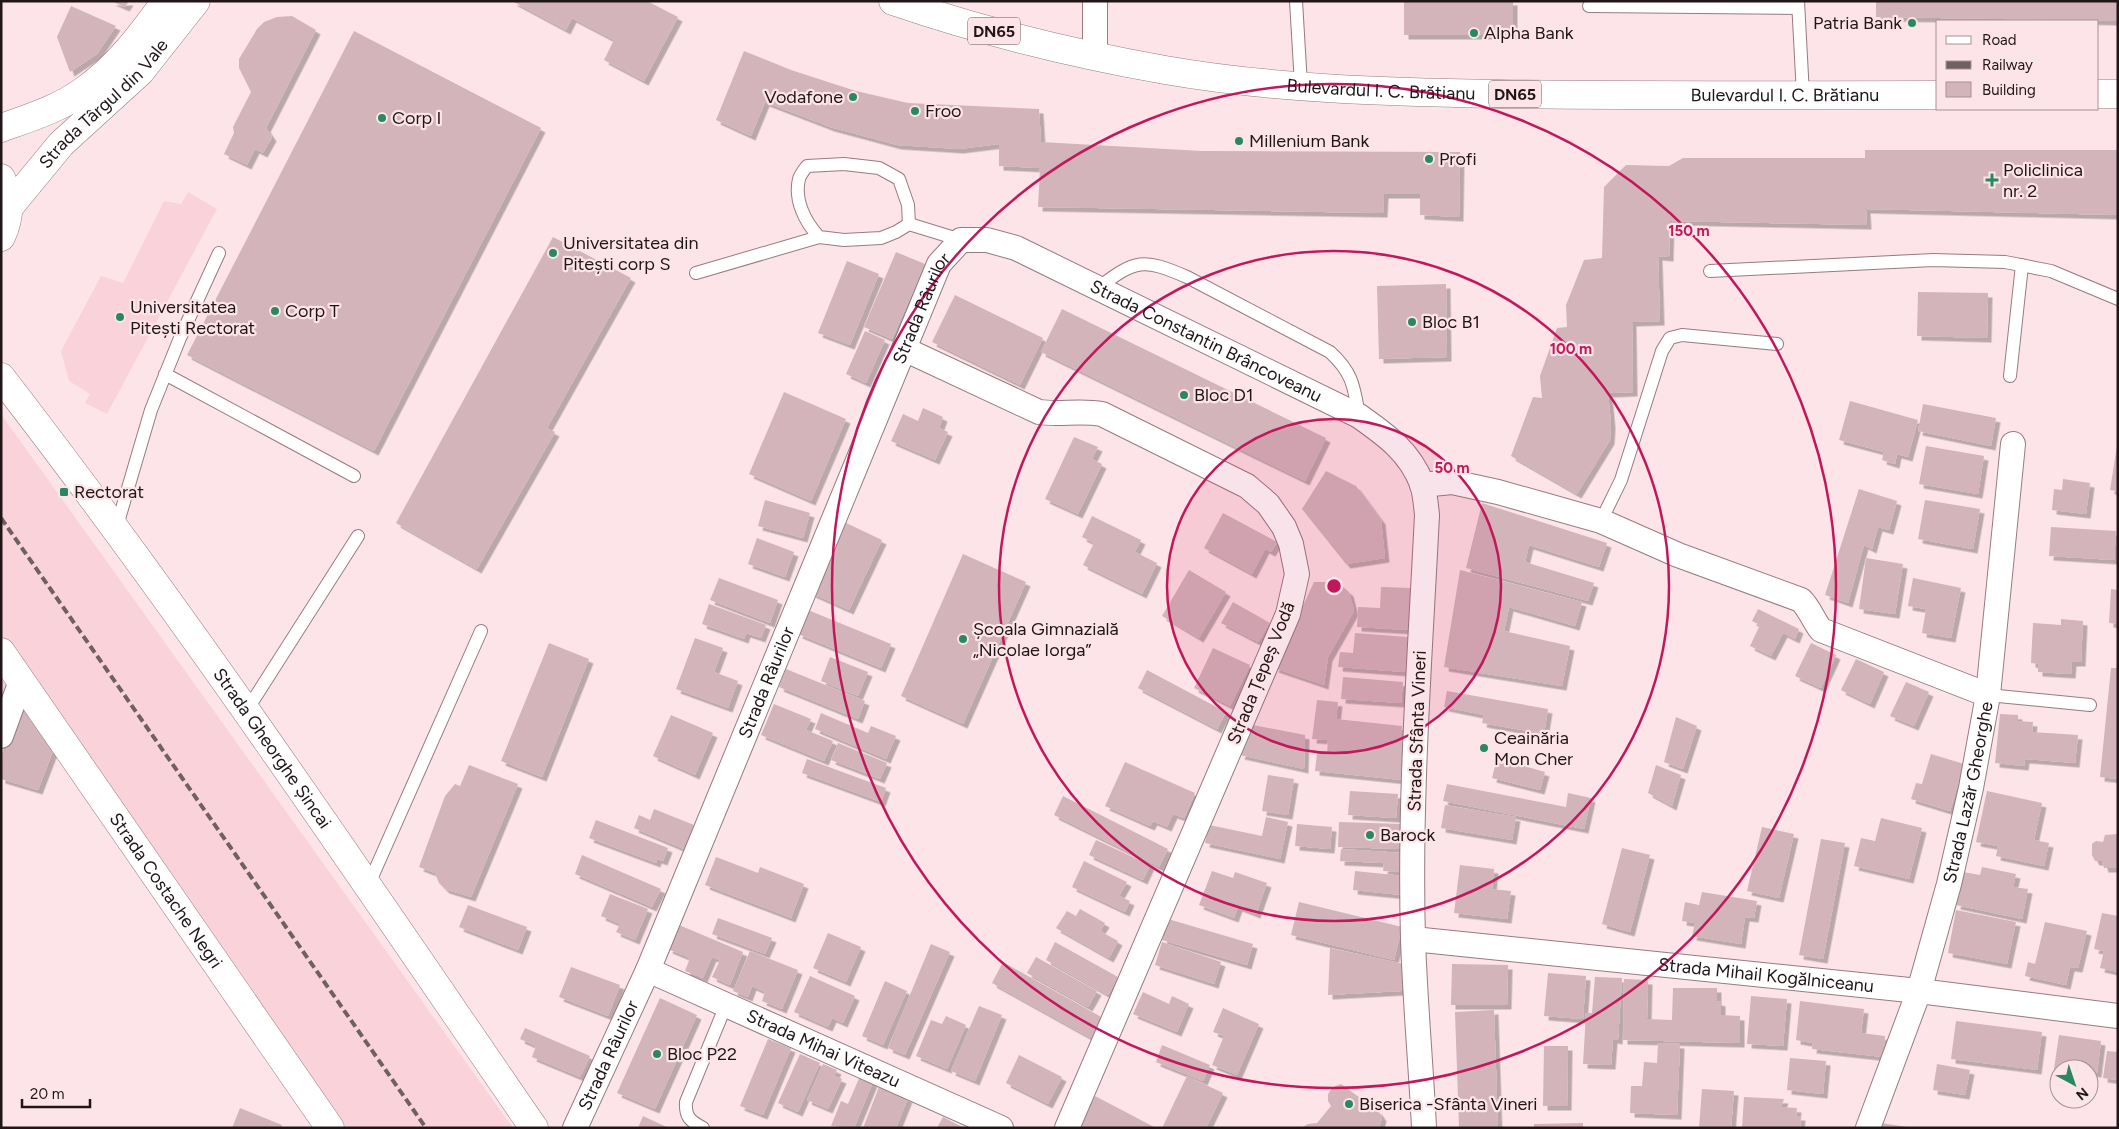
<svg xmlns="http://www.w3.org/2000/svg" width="2119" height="1129" font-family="Figtree,sans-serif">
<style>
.built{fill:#fad3da}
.building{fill:#d2b4ba;filter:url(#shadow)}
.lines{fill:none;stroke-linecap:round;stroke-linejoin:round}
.service-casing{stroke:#977b81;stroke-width:14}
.minor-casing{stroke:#977b81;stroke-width:26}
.secondary-casing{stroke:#977b81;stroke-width:29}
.primary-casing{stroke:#977b81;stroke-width:29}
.service{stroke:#fff;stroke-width:12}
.minor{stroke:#fff;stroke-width:24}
.secondary{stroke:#fff;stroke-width:28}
.primary{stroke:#fff;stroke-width:28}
.rail{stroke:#6f6063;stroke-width:4;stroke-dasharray:8 4;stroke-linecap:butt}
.ring{fill:none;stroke:#c2185b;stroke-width:2.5}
.poi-dot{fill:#298860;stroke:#fde4e8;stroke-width:2}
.labels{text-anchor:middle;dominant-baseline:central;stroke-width:4.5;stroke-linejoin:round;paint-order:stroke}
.shield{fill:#fde4e8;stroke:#625456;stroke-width:1}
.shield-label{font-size:16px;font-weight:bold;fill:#201618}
.poi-label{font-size:18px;fill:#201618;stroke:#fde4e8;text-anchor:start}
.street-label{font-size:18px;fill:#201618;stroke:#fde4e8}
.centre{fill:#c2185b;stroke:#fde4e8;stroke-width:2.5}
.ring-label{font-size:15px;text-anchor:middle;font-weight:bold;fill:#c2185b;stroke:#fde4e8;stroke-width:4.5;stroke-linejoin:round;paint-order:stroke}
</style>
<defs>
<filter id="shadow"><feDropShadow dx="4.5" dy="4.5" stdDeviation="0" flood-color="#0004"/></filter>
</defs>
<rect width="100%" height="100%" fill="#fde4e8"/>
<path class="built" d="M188,192L217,209L107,414L85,403L90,394L69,381L61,351L101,276L123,283L164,201L181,204Z
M1,414L513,1128H346L27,667L1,724Z"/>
<path class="building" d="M111,1H129L125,7Z
M512,1H647L678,17L644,81L604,60L614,40L572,18L566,30Z
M1404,1H1513V35H1404Z
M1876,1H2118V21L1876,17Z
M71,6L116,26L97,54L70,72L57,37Z
M292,16L316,30L266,128L272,137L263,153L255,149L247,165L224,154L234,133L233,127L251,92L239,68V59L257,29L264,22L277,17Z
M354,31L541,128L374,451L187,355Z
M744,51L791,70L856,91L908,103L1039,109L1041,142L1202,151L1460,152L1459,217L1420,215V194H1384L1383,213L1038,207L1040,168L999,166V144L959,149L897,145L830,127L765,102L751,136L716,120Z
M1865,150H2118V215L1866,209L1867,225L1670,221L1669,257L1658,256L1660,321L1632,322L1633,392L1608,393L1611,424L1610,440L1577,494L1511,456L1533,397L1542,398L1540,376L1557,328L1567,327L1566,305L1584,260L1602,258L1604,187L1626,165L1669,166L1683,158H1865Z
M553,237L631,278L547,428L555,432L477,569L396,523Z
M896,252L925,264L892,339L864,327Z
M847,261L879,274L850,345L818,333Z
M1446,284L1447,357L1379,359L1377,286Z
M1918,292L1988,293L1987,338L1917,336Z
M955,295L1043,338L1020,385L932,342Z
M1062,309L1326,438L1305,481L1041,352Z
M865,331L885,340L866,383L846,374Z
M784,392L846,419L811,501L749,474Z
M1850,401L1918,420L1908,457L1897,454L1895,464L1882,460L1884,452L1839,440Z
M1923,404L1996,418L1991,446L1918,431Z
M923,408L943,417L939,428L948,432L935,460L891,441L903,414L918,421Z
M1074,437L1098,447L1092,459L1102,464L1078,514L1045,499Z
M1926,446L1984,456L1978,494L1919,484Z
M2117,446H2118V491L2110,490Z
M1326,471L1356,486L1381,520L1385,558L1346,564L1302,509Z
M2063,479L2090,483L2086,514L2052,510L2054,489L2062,490Z
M1859,489L1897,501L1889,530L1878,527L1872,549L1864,545L1848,603L1825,595Z
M765,500L810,513L803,538L758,526Z
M1925,500L1980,509L1973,549L1918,539Z
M1482,503L1607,543L1599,567L1529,545L1525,562L1594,583L1588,601L1466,568Z
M1223,513L1277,542L1271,552L1265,549L1252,574L1204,548Z
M1092,516L1141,540L1135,552L1157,563L1142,594L1083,565L1094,543L1082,537Z
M844,522L882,540L849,610L811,593Z
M2051,527L2116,531L2114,560L2049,556Z
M757,538L794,552L785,577L748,564Z
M963,554L1026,582L963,724L901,696Z
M1866,558L1903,564L1895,614L1859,609Z
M1189,570L1226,592L1199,638L1162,616Z
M1460,570L1582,602L1575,626L1509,607L1504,631L1570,646L1562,686L1444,667Z
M719,578L778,600L770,623L710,600Z
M1913,578L1961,588L1951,638L1922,633L1926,609L1908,606Z
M1314,582H1337L1349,592L1354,611L1328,657L1324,685L1274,668Z
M1381,587L1411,588L1409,630L1357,627L1358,607L1380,608Z
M2111,589L2118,590V624L2109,623Z
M1233,602L1270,623L1258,642L1221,623Z
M709,604L766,625L761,638L746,633L744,639L702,624Z
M1758,609L1799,629L1795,639L1783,633L1771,656L1750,646L1760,625L1752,621Z
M808,610L891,644L881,668L798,634Z
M2061,619L2083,621L2081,662H2072L2071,674L2038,672V664L2031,663L2033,623L2061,625Z
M1355,633L1408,637L1405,672L1338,667L1340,652L1353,653Z
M695,638L723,648L714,672L738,681L728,708L676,689Z
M549,643L589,659L542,777L501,761Z
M1811,643L1836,655L1821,688L1795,676Z
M1213,648L1250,665L1230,706L1194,688Z
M830,657L868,672L858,696L821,681Z
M1856,659L1884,672L1870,704L1841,690Z
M2111,668H2118V779L2100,777Z
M786,669L865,701L858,719L779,687Z
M1147,670L1226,712L1217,729L1138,688Z
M1343,677L1403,682L1401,703L1341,699Z
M1906,682L1929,692L1914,726L1890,716Z
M1447,691L1548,709L1544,734L1482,723L1484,715L1444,707Z
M1317,700L1338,702L1336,719L1402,726L1401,735L1407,736L1402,780L1315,771L1317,753L1327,754L1328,740L1312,739Z
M774,704L811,719L806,730L833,741L824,761L761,735Z
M24,707L53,751L38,790L1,779V757L14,716Z
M821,713L868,733L871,726L896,736L886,759L815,729Z
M2000,714L2018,715V721L2033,722L2032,732L2078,735L2075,763L2025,759L2024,766L1995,763Z
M671,715L713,733L695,775L653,756Z
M1676,717L1697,726L1683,769L1664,762Z
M1253,725L1305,735L1304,769L1240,755Z
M838,743L887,763L880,779L831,760Z
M1931,754L1964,764L1950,811L1911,799L1916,783L1922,784Z
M1497,758L1545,772L1540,790L1492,778Z
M807,759L886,788L881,802L802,773Z
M1125,762L1195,793L1184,818L1173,814L1167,827L1153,821L1150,826L1105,806Z
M469,765L518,784L471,897L445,889L439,883L435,873L419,867L445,796L455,784L460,786Z
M1656,765L1681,775L1672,806L1648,793Z
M1268,775L1294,779L1288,815L1262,811Z
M1447,784L1566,807L1568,793L1591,798L1584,829L1443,801Z
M1350,791L1398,794L1396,818L1348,815Z
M1987,791L2042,803L2034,840L2049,843L2044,866L1996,856L1998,846L1976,842Z
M1063,796L1168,849L1159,867L1054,815Z
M1445,805L1516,817L1512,840L1441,828Z
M654,809L694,825L684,849L634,828L639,815L650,820Z
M1266,817L1288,822L1280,859L1205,843L1209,825L1262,836Z
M1881,818L1922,828L1909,879L1854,866L1861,838L1875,841Z
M596,820L668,848L663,861L657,859L656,863L589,838Z
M1339,822L1402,824V849L1338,847Z
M1297,824L1332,827L1330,849L1295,846Z
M1762,827L1794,834L1779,898L1747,891Z
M2118,834V868H2104L2102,861H2095L2092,855V844L2096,841L2103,842L2105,835Z
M1821,839L1845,843L1823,959L1799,955Z
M1096,840L1150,865L1143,880L1089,855Z
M1622,848L1650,855L1630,932L1602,924Z
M1341,849L1403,853L1402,872L1383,871L1384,863L1340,861Z
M582,855L661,889L652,907L575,874Z
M716,857L758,873L760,867L804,884L791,918L705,885Z
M1084,861L1127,882L1119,896L1130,901L1125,912L1072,887Z
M1460,865L1494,869L1492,889L1511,891L1507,919L1454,913Z
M1982,867L2016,874L2013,887L2028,889L2022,919L1956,905L1963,872L1980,875Z
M1212,871L1233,878L1235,872L1267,883L1256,914L1238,907L1234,918L1199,905Z
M1355,871L1404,876L1402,895L1353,890Z
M1702,892L1757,901L1754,918L1745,917L1741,944L1692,936L1695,923L1682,921L1685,902L1699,905Z
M610,894L648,909L635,940L616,932L620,924L601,916Z
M1299,902L1402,927L1394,960L1291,935Z
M468,905L527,927L518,950L459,927Z
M1080,909L1105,923L1100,931L1118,941L1109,958L1056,928L1067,911L1076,916Z
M1956,910L2016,922L2007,964L1948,953Z
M2102,913L2118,916V972L2100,968L2104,951L2094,949Z
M718,918L772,938L765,954L712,934Z
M1168,919L1253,944L1247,965L1162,940Z
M2045,922L2087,931L2078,968L2070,967L2066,985L2025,976L2028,962L2035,964Z
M679,925L743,952L730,985L712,977L720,960L712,957L703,978L685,971L690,958L668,949Z
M828,933L861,947L846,982L813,968Z
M1055,942L1118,977L1108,995L1046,960Z
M1162,942L1221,962L1214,984L1155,965Z
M931,944L950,952L905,1055L888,1048Z
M1330,948L1404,964L1401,991L1328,995Z
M750,951L798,970L782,1009L762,1001L765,992L752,986L748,997L733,991Z
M1036,957L1097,991L1088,1007L1027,973Z
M1003,962L1103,1018L1091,1038L992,983Z
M1452,964L1508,965L1507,1005H1451Z
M571,967L620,985L608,1016L559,997Z
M1548,973L1586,976L1583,1019L1544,1016Z
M810,976L855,996L843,1023L832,1018L828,1027L794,1012Z
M1595,977L1622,978L1618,1040L1613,1039L1611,1065L1583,1064L1586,1013H1592Z
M1624,979L1648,980L1647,1019L1672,1020L1673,988H1717V1001L1721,1002V1015L1740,1016V1043L1623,1040Z
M885,981L907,991L883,1045L862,1036Z
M1143,992L1169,1004L1172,996L1189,1004L1177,1032L1133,1014Z
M1751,996L1787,999L1783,1046L1747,1044Z
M660,998L697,1015L655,1109L617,1093Z
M1800,1001L1864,1009L1861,1033L1885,1036L1883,1057L1812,1049L1813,1043L1796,1040Z
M979,1006L1002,1015L975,1081L951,1071Z
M1223,1008L1259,1024L1237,1075L1212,1065L1224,1036L1213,1032Z
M1494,1010L1498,1128H1459L1455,1012Z
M946,1016L966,1025L947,1069L916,1056L931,1020L942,1024Z
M1956,1021L2042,1032L2037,1070L1951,1059Z
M525,1028L590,1056L580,1077L532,1057L536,1046L520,1039Z
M2059,1035L2101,1041L2097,1073L2089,1072V1069H2054Z
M768,1039L791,1048L763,1115L740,1106Z
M1658,1043L1680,1044L1677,1115L1630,1113L1631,1086H1642L1644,1062L1657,1063Z
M1162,1045L1210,1065L1203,1081L1156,1062Z
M1544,1046H1568L1567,1106H1543Z
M2107,1051L2118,1052V1080L2103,1078Z
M800,1054L820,1063L798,1112L778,1103Z
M1019,1055L1062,1077L1048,1104L1006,1083Z
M1790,1058L1826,1061L1823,1094L1787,1090Z
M823,1064L837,1070L834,1076L842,1079L828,1109L807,1100Z
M1937,1064L1970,1070L1965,1095L1933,1090Z
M860,1076L873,1082L854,1128L831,1126L841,1101L848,1104Z
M1187,1076L1223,1093L1206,1128H1162Z
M1341,1084L1378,1111L1382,1117L1379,1128H1301L1308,1124L1317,1123L1331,1106L1328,1101V1094L1333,1087Z
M879,1087L908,1098L896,1128H863Z
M1702,1089L1734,1091L1731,1128H1699Z
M1095,1096L1156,1128H1078Z
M1744,1097L1784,1099L1781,1107L1797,1108L1796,1116H1801L1800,1128H1742Z
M240,1108L282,1125L281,1128H232Z
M643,1116L669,1128H638Z
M943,1117L964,1128H937Z
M1583,1123V1128H1534V1124Z
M1881,1123L1907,1127V1128H1879Z"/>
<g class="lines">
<defs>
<path id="service" d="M1296,1L1301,85
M1798,1L1803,95
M1589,6L1798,8
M819,237C805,222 794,200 799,179C800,175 804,170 807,166L844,164L879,168L899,179L908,205L909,224L961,240
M1710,271L1933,260L2005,262L2051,271L2118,299
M696,273L819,237L844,240L881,238L896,232L909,224
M1098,288C1136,259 1143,258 1187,277L1330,352C1353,373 1354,387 1359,416
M165,374L354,476
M2010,376L2022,265
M1601,521L1621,480L1662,351L1670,338L1682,335L1777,344
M116,529L151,410L180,338L219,253
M1988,695L2090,705
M247,710L358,536
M368,886L481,631
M703,1128C690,1121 685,1117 686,1102L726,1005"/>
<g id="minor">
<path d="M1095,1V56"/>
<path d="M904,349L1039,412C1060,415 1080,410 1102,414L1247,486L1268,504L1284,527L1291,544L1297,574L1288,614L1067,1128"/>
<path d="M1422,485L1452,482L1498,492L1601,521L1678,555L1801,600C1810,609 1813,620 1821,630L1988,695"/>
<path d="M1,736L21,681"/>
<path id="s1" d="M1413,939L1919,991L2118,1016"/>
<path id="s2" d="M648,970L1001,1128"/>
<path id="s3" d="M575,1128L648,970L939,264L961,240H987L1016,248L1359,416C1386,435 1410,452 1422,484C1425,493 1426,505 1427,515C1420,656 1409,797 1413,939C1415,1002 1421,1065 1424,1128"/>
<path id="s4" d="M1868,1128L1919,991L1949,884L1971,788L1988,695L2013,444"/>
</g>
<g id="secondary">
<path d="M1,128C29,118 58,109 82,92C117,68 142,34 166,1"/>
<path d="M1,178C11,198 11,216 1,237"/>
<path id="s5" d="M10,206L61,144L140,72L196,1"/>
<path id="s6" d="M1,377C189,620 360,875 534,1128"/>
<path id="s7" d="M1,652L330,1128"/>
</g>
<g id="primary">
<path id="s8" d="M893,1C981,31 1074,54 1165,70C1274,89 1387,92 1498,94C1645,96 1791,95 1938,95"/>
<path d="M2098,94H2118"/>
</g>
</defs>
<use href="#service" class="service-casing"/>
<use href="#minor" class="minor-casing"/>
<use href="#secondary" class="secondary-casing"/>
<use href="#primary" class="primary-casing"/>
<use href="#service" class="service"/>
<use href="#minor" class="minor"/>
<use href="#secondary" class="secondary"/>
<use href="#primary" class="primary"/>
<path class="rail" d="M1,518L426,1128"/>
</g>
<circle cx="1334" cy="586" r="167" fill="#c2185b" fill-opacity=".12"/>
<g class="ring">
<circle cx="1334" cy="586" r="167"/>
<circle cx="1334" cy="586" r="335"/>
<circle cx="1334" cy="586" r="502"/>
</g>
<g class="poi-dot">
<circle cx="1912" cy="23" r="5"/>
<circle cx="1474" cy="33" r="5"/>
<circle cx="853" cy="97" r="5"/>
<circle cx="915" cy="111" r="5"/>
<circle cx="382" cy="118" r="5"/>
<circle cx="1239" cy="141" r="5"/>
<circle cx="1429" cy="159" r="5"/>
<path d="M1989.5 172.5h5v5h5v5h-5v5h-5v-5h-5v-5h5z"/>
<circle cx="553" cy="253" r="5"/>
<circle cx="275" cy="311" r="5"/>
<circle cx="120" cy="317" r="5"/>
<circle cx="1412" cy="322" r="5"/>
<circle cx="1184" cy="395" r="5"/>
<rect x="59" y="487" width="10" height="10" rx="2.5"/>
<circle cx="963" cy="639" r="5"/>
<circle cx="1484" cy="748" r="5"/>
<circle cx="1370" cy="835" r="5"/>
<circle cx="657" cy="1054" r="5"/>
<circle cx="1349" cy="1104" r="5"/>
</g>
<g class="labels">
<g class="shield">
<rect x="968" y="17.5" width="52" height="27" rx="4"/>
<rect x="1489" y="80.5" width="52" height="27" rx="4"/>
</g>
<g class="shield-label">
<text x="994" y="31">DN65</text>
<text x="1515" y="94">DN65</text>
</g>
<g class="poi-label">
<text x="1902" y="23" text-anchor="end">Patria Bank</text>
<text x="1484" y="33">Alpha Bank</text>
<text x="843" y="97" text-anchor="end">Vodafone</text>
<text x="925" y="111">Froo</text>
<text x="392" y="118">Corp I</text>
<text x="1249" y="141">Millenium Bank</text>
<text x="1439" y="159">Profi</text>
<text x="2003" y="170">Policlinica<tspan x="2003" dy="21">nr. 2</tspan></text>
<text x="563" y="243">Universitatea din<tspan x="563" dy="21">Pitești corp S</tspan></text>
<text x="130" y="307">Universitatea<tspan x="130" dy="21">Pitești Rectorat</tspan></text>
<text x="285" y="311">Corp T</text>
<text x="1422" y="322">Bloc B1</text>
<text x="1194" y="395">Bloc D1</text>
<text x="74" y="492">Rectorat</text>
<text x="973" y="629">Școala Gimnazială<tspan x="973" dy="21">„Nicolae Iorga”</tspan></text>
<text x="1494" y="738">Ceainăria<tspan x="1494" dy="21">Mon Cher</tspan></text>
<text x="1380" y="835">Barock</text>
<text x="667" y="1054">Bloc P22</text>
<text x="1359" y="1104">Biserica -Sfânta Vineri</text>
</g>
<g class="street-label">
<text stroke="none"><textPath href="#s8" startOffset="498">Bulevardul I. C. Brătianu</textPath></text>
<text stroke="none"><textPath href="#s8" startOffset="902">Bulevardul I. C. Brătianu</textPath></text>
<text stroke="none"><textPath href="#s5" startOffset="139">Strada Târgul din Vale</textPath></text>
<text stroke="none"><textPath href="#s3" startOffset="890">Strada Râurilor</textPath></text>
<text stroke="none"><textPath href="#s3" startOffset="1238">Strada Constantin Brâncoveanu</textPath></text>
<text transform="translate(1261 673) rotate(-68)">Strada Țepeș Vodă</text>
<text stroke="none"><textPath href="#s3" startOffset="485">Strada Râurilor</textPath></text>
<text transform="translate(1417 731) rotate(-88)">Strada Sfânta Vineri</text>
<text stroke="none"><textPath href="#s6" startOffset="460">Strada Gheorghe Șincai</textPath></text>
<text stroke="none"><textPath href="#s4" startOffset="351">Strada Lazăr Gheorghe</textPath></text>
<text stroke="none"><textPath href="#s7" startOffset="290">Strada Costache Negri</textPath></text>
<text stroke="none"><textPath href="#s1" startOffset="355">Strada Mihail Kogălniceanu</textPath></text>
<text stroke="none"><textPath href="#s2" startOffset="192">Strada Mihai Viteazu</textPath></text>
<text stroke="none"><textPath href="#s3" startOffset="80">Strada Râurilor</textPath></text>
</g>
</g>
<circle cx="1334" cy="586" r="8" class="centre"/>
<g class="ring-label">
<text x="1689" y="236">150 m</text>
<text x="1571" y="354">100 m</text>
<text x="1452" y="473">50 m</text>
</g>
<rect width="2119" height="1129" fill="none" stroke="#201618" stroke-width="5"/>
<rect x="1936" y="20" width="162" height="90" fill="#fde4e8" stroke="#a59295"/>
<rect x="1946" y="36" width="25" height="8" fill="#ffffff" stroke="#a59295"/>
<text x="1982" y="45" font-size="15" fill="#201618">Road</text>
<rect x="1946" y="61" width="25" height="8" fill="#6f6063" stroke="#a59295"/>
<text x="1982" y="70" font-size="15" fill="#201618">Railway</text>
<rect x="1946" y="82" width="25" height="15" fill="#d2b4ba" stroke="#a59295"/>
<text x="1982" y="95" font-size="15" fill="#201618">Building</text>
<g transform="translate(2074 1084) rotate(140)"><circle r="24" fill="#fde4e8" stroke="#a59295"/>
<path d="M0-4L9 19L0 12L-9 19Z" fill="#298860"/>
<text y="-8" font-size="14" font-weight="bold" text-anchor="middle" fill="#201618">N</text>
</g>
<path d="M22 1099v8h68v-8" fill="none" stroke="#201618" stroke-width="2.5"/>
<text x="30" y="1099" font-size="15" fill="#201618" stroke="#fde4e8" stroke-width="4" paint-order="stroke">20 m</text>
</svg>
